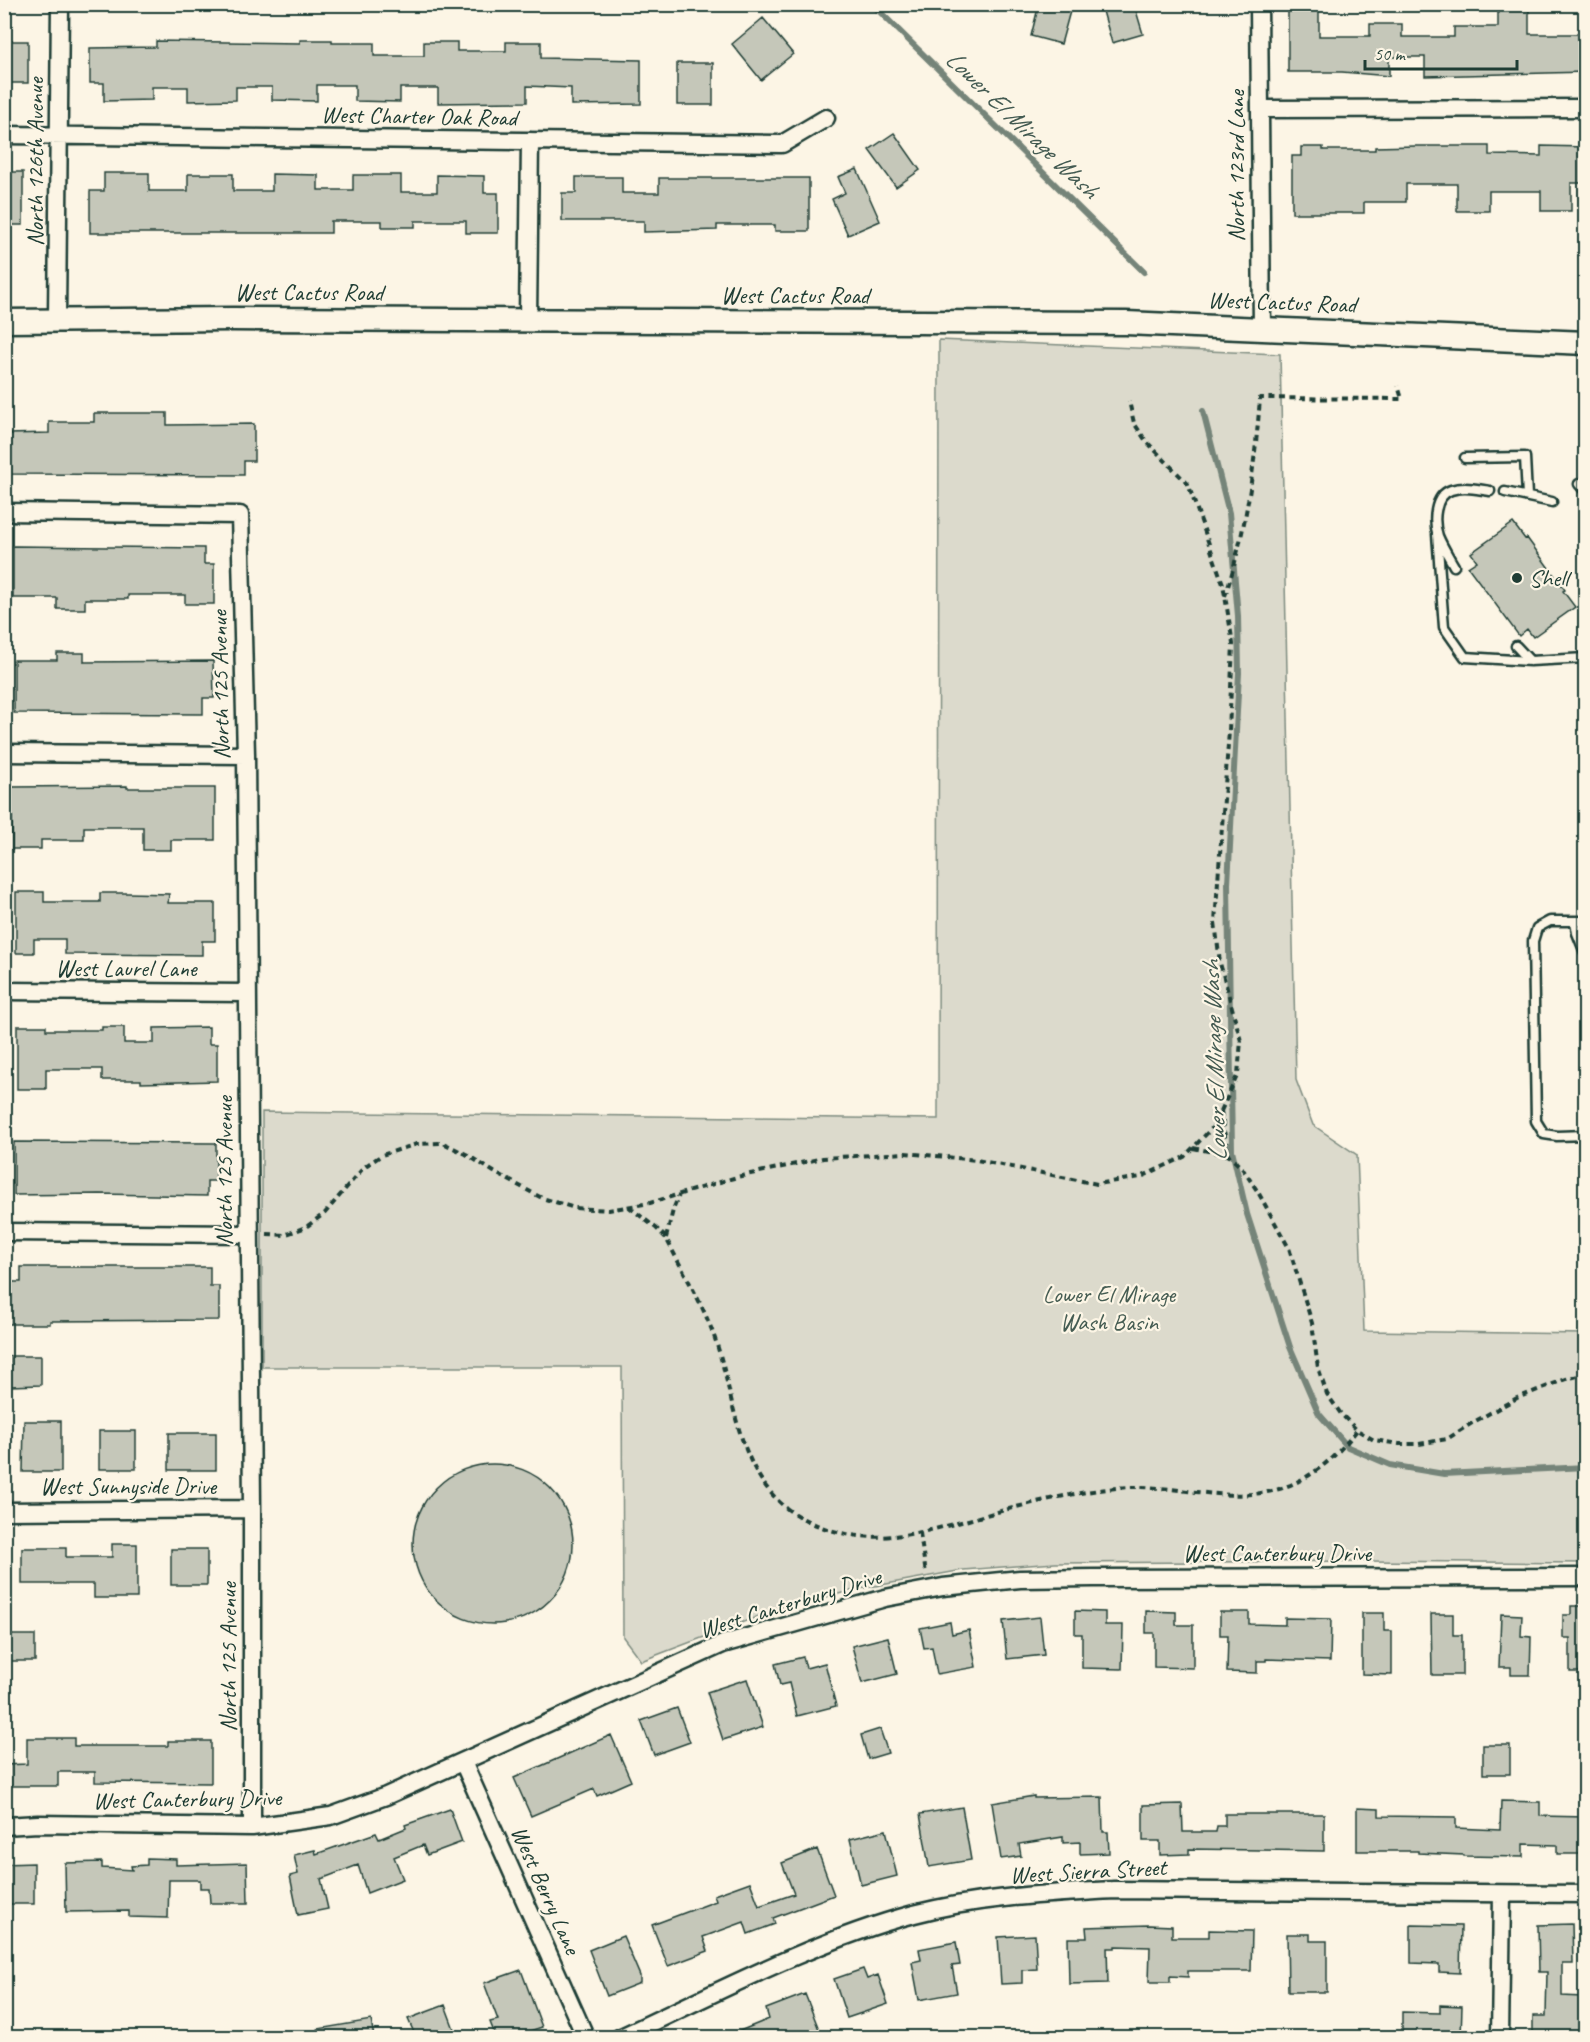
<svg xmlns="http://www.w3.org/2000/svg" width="1590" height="2042" font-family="Caveat,sans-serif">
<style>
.green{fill:#dcdacc;stroke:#7e8c80;stroke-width:1.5}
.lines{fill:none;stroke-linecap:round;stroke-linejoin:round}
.stream{stroke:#758479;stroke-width:6}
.building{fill:#c5c7b9;stroke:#1f3d34;stroke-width:1.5}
.lane-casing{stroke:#1f3d34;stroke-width:13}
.street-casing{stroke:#1f3d34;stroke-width:21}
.secondary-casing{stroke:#1f3d34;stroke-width:27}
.path{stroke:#1f3d34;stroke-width:4;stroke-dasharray:6 4.5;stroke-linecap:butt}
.lane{stroke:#fcf5e5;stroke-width:8}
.street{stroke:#fcf5e5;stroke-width:16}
.secondary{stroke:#fcf5e5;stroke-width:22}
.poi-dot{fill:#1f3d34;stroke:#fcf5e5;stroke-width:2}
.labels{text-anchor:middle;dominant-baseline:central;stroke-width:4.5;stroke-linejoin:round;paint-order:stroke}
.street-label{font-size:24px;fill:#1f3d34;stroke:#fcf5e5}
.poi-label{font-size:24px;fill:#1f3d34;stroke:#fcf5e5;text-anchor:start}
.park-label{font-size:24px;fill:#455c52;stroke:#fcf5e5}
.water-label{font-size:26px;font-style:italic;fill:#435a51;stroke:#fcf5e5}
</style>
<rect width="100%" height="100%" fill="#fcf5e5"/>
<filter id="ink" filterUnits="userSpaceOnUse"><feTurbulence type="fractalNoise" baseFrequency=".0167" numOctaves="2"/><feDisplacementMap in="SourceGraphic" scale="12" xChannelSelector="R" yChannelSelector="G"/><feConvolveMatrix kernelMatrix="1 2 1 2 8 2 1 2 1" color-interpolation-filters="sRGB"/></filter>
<g filter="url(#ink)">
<path class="green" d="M939,340L1280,354L1296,1080L1313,1125L1357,1155L1364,1331L1585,1334V1563L1364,1561L1055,1563L963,1570L859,1589L780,1608L641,1661L623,1637L622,1367H262V1112L938,1119Z"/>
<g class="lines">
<path class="stream" d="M872,4L1144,272
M1203,411L1229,513L1238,616L1239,673L1228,884L1232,1150L1247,1214L1290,1347L1319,1414L1348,1447L1390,1465L1444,1474L1586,1467"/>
</g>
<path class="building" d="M1039,4H1072L1061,44L1031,36Z
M1101,4H1134L1143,34L1112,43Z
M1288,8H1319V36H1370V24H1402V37H1454V27H1498V9H1529V34H1586V72L1425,76V57H1389V76L1342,72H1288Z
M763,18L793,54L761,80L732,44Z
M300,40H332V43H374V56H424V42H457V51H506V42H541V58L641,60V104L571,105V88L527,86V102L438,103V88H400V102L355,101V85H317V101L272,100V87H236V100L188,101V87H152V100L104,101V83H90V48L156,47V41L300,43Z
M4,41H28V83H4Z
M677,63H713V105H677Z
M894,133L920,170L896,187L869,150Z
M1416,146H1489V155L1541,156V146L1586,147V183H1571V211H1541V191H1489V211H1457V184H1406V202H1364V213H1292V156H1301V147H1323V150H1375V147Z
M857,169L880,221L848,235L832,199L845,193L838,177Z
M4,172H23V225H4Z
M104,173H149V191H188V174H233V191H272V174L318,175V190H353V175H401V192H437V175L484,176V193H498V233H466V221H415V227H382V221H331V233H90V191H104Z
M576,177H622V193H659V178H809V231H775V225H717V230L644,232V221H562V193H576Z
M94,413H167V425L254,424V461H244V475L9,474L8,434L49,433V422H94Z
M1513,523L1525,539L1527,538L1565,590L1563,591L1575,607L1533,637L1527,629L1519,636L1468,567L1477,561L1471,553Z
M13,546L204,548V564H214V604H185V595H128V599H85V609H57V598H13Z
M57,653H84V662L213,661L214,698H203V714L14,713V660H57Z
M127,786V788H215V840H171V850H143V827H84V840H41V849H12V787Z
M16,892H44V902H100V893H128L169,894L168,903H215V941H202V955L65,954V939H34V953H16Z
M17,1026H46V1030H102V1027H124V1043H154V1028L209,1027V1044H217V1081L141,1083V1080H102V1069H46V1089H17Z
M14,1142L216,1143V1181H207V1196L100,1194L14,1195Z
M21,1267H210V1286H219V1320L50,1321V1324H4V1282H21Z
M9,1356H41V1385L10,1386Z
M24,1421H61V1472H23Z
M99,1431H136V1469H99Z
M169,1433H216V1470H169Z
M413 1544a80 80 0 1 1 160 0a80 80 0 1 1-160 0Z
M112,1544H137V1598H94V1584H22V1548H66V1557H112Z
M171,1549H207V1585H171Z
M1571,1606H1586V1672H1570V1638H1563V1615H1571Z
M1075,1611L1105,1612V1625H1123L1122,1669L1082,1668V1634H1075Z
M1146,1611L1176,1612V1625H1193V1668L1154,1667V1633H1146Z
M1220,1612H1249V1624L1285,1625V1618L1331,1619L1330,1661L1266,1659V1661H1257V1673L1227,1672L1228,1635H1220Z
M1362,1613H1384V1631H1392V1675L1362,1674Z
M1431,1614H1453V1635H1462V1675H1432Z
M1501,1614L1522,1615L1521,1636L1531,1637L1530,1675H1511V1667H1499Z
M1040,1617L1044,1655L1007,1659L1003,1621Z
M950,1622L952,1634L969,1630L976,1667L937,1674L932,1647L924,1648L920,1628Z
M9,1635H35V1661H9Z
M888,1637L897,1674L862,1683L852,1646Z
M803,1657L806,1668L825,1663L836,1706L797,1716L789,1683L780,1685L775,1664Z
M747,1679L763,1727L723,1740L707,1692Z
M677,1708L690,1742L654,1755L641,1721Z
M880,1729L888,1753L868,1759L861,1735Z
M611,1735L631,1781L597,1796L594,1789L531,1816L514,1778Z
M27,1738H74V1746H168V1741H211V1783L95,1782V1772H58V1786H4V1765L27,1764Z
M1483,1745H1510V1774H1483Z
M1034,1796V1798L1102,1797L1103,1832H1108L1109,1853L1080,1854V1842L1063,1843V1837L1019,1844L1021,1856L1001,1859L992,1803Z
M1501,1801L1540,1802V1816L1586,1817V1854H1557V1845L1523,1844V1857L1464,1856V1855L1418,1853V1851H1357V1808L1379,1809V1816L1456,1817V1828L1500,1830Z
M1182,1804L1183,1832H1216L1217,1826H1225V1814H1324V1851L1189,1849V1854L1160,1855V1841H1143V1805Z
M962,1807L971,1860L929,1867L920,1814Z
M450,1809L462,1842L427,1855L423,1845L394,1857L403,1879L367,1893L358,1865L321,1879L328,1909L298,1915L290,1876L298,1874L294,1855L315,1850L316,1854L376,1833L379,1839L406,1828L405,1825Z
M886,1830L897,1876L861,1885L850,1839Z
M817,1849L834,1895L773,1918L775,1924L748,1934L744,1922L703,1937L708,1951L668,1966L652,1925L716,1901L714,1895L750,1882L759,1906L794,1894L782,1863Z
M147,1858L176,1859V1865L247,1863L248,1903H210L209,1888H200V1880H169L168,1918L129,1917V1911L66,1912L65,1863L102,1862V1868L132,1870L131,1866L147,1865Z
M34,1863V1904H4V1864Z
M1572,1924L1573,1963H1562V1996L1582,1997L1581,2037H1533V2016H1546L1547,1972H1539L1538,1925Z
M1149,1925L1172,1926V1937H1209V1930L1252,1931L1251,1971H1188V1977L1170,1976V1982H1149L1150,1947L1115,1946V1948H1107L1108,1983L1069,1984L1068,1938H1087L1086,1927Z
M1411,1925L1461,1926L1460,1973L1439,1972V1964L1411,1963Z
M1287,1934H1310V1941H1327V1992H1288Z
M1035,1935L1037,1969L1022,1970V1983L1001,1984L998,1937Z
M623,1936L640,1976V1983L607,1996L589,1950Z
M956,1942L960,1965L952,1966L957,1993L919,2000L912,1962L921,1960L919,1949Z
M863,1969L867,1979L878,1975L888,2004L847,2018L834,1979Z
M521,1970L542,2027L512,2037H496L490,2022L498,2020L484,1983Z
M805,1994L820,2032L805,2037H725L769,2019L766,2009Z
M445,2005L457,2037H416L408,2019Z
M1440,2005L1462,2006L1461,2036L1402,2037V2012L1440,2013Z
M371,2020L374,2037H319L318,2029Z"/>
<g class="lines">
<defs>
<path id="lane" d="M1465,458L1525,457L1527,496
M1579,484L1586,492
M1505,492L1552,502
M1437,534L1444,627L1465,657L1530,661L1586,658
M1454,566C1449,557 1442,546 1438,536C1433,521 1434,496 1451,490C1463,486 1478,489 1490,491
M1516,646L1530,661
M1575,921L1577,933L1586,955
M1586,921H1550L1537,928L1533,941L1536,1121L1544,1134L1557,1136L1586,1135"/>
<path id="street" d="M1259,4L1262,328
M1260,109L1586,108
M4,135L782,144L826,118
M57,319L60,4
M528,321L530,141
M4,512L240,515L246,755L252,1509V1827
M4,753L246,755
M4,991L246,993
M4,1232L248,1234
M4,1511L252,1509
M463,1762L586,2038
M4,1826L38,1824L252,1827L331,1816L386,1796L723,1644L885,1598L943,1587L1020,1579L1093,1578L1586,1577
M619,2038C714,1994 813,1941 914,1914C979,1897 1047,1894 1114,1890L1586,1894
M1500,2038L1502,1894"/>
<path id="secondary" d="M4,321L233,319L1126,323L1586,343"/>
</defs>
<use href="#lane" class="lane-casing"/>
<use href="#street" class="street-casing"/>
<use href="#secondary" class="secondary-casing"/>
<path class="path" d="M1225,596C1246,532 1255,465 1260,398L1402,399L1398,386
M1221,1111L1228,1155L1242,1168L1258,1192L1289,1248L1312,1323L1318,1368L1327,1394L1341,1414L1357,1430L1374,1440L1399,1444H1419L1447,1439L1472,1423L1517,1398L1566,1379L1586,1374
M1193,1148L1228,1155
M629,1207L656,1228L666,1238C680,1266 697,1294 709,1323C735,1384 731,1460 784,1506C794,1515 807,1521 819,1526C882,1551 939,1527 1001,1511C1039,1501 1077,1492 1116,1488C1172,1482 1226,1505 1279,1489C1312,1479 1337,1456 1357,1430
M267,1234L284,1235L306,1227L325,1213L364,1167L382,1155L417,1144L443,1143L466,1154L494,1172L542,1198L575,1208L609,1210L650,1203L737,1177L823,1158L905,1153L977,1160L1097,1184L1141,1177L1184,1157L1214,1126L1238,1074L1241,1041L1220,963L1215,922L1229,731L1233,644L1223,584L1188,484L1146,441L1134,423L1129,401
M666,1238L673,1210L679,1195
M920,1533L926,1574"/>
<use href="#lane" class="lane"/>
<use href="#street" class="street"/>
<use href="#secondary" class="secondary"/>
</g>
</g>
<circle class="poi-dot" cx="1517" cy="578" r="6"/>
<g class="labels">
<g class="street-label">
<text transform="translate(419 116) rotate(1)">West Charter Oak Road</text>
<text transform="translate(35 162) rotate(-90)">North 126th Avenue</text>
<text transform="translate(1236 166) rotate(-90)">North 123rd Lane</text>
<text x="309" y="292">West Cactus Road</text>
<text x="795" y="295">West Cactus Road</text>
<text transform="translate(1282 302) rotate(2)">West Cactus Road</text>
<text transform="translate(220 685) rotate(-91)">North 125 Avenue</text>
<text x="126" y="968">West Laurel Lane</text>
<text transform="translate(224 1171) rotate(-90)">North 125 Avenue</text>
<text x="128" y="1486">West Sunnyside Drive</text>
<text x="1277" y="1553">West Canterbury Drive</text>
<text transform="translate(790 1603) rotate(-17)">West Canterbury Drive</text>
<text transform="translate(228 1657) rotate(-90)">North 125 Avenue</text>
<text transform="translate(187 1799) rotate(-1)">West Canterbury Drive</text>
<text transform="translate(1088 1871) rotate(-3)">West Sierra Street</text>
<text transform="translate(546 1890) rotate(66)">West Berry Lane</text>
</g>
<g class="poi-label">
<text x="1529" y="578">Shell</text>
</g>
<g class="park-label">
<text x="1109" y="1294">Lower El Mirage<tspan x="1109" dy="28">Wash Basin</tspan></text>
</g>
<g class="water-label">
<text transform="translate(1022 124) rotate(44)">Lower El Mirage Wash</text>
<text transform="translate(1214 1061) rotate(-92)">Lower El Mirage Wash</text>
</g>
</g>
<rect width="1590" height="2042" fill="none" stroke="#fcf5e5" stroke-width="24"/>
<rect x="12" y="12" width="1566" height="2018" fill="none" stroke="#1f3d34" stroke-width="2" filter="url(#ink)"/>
<path d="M1365 60v9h152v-9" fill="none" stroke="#1f3d34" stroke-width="3"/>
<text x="1374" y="60" font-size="18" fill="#1f3d34" stroke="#fcf5e5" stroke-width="4.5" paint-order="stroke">50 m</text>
</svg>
